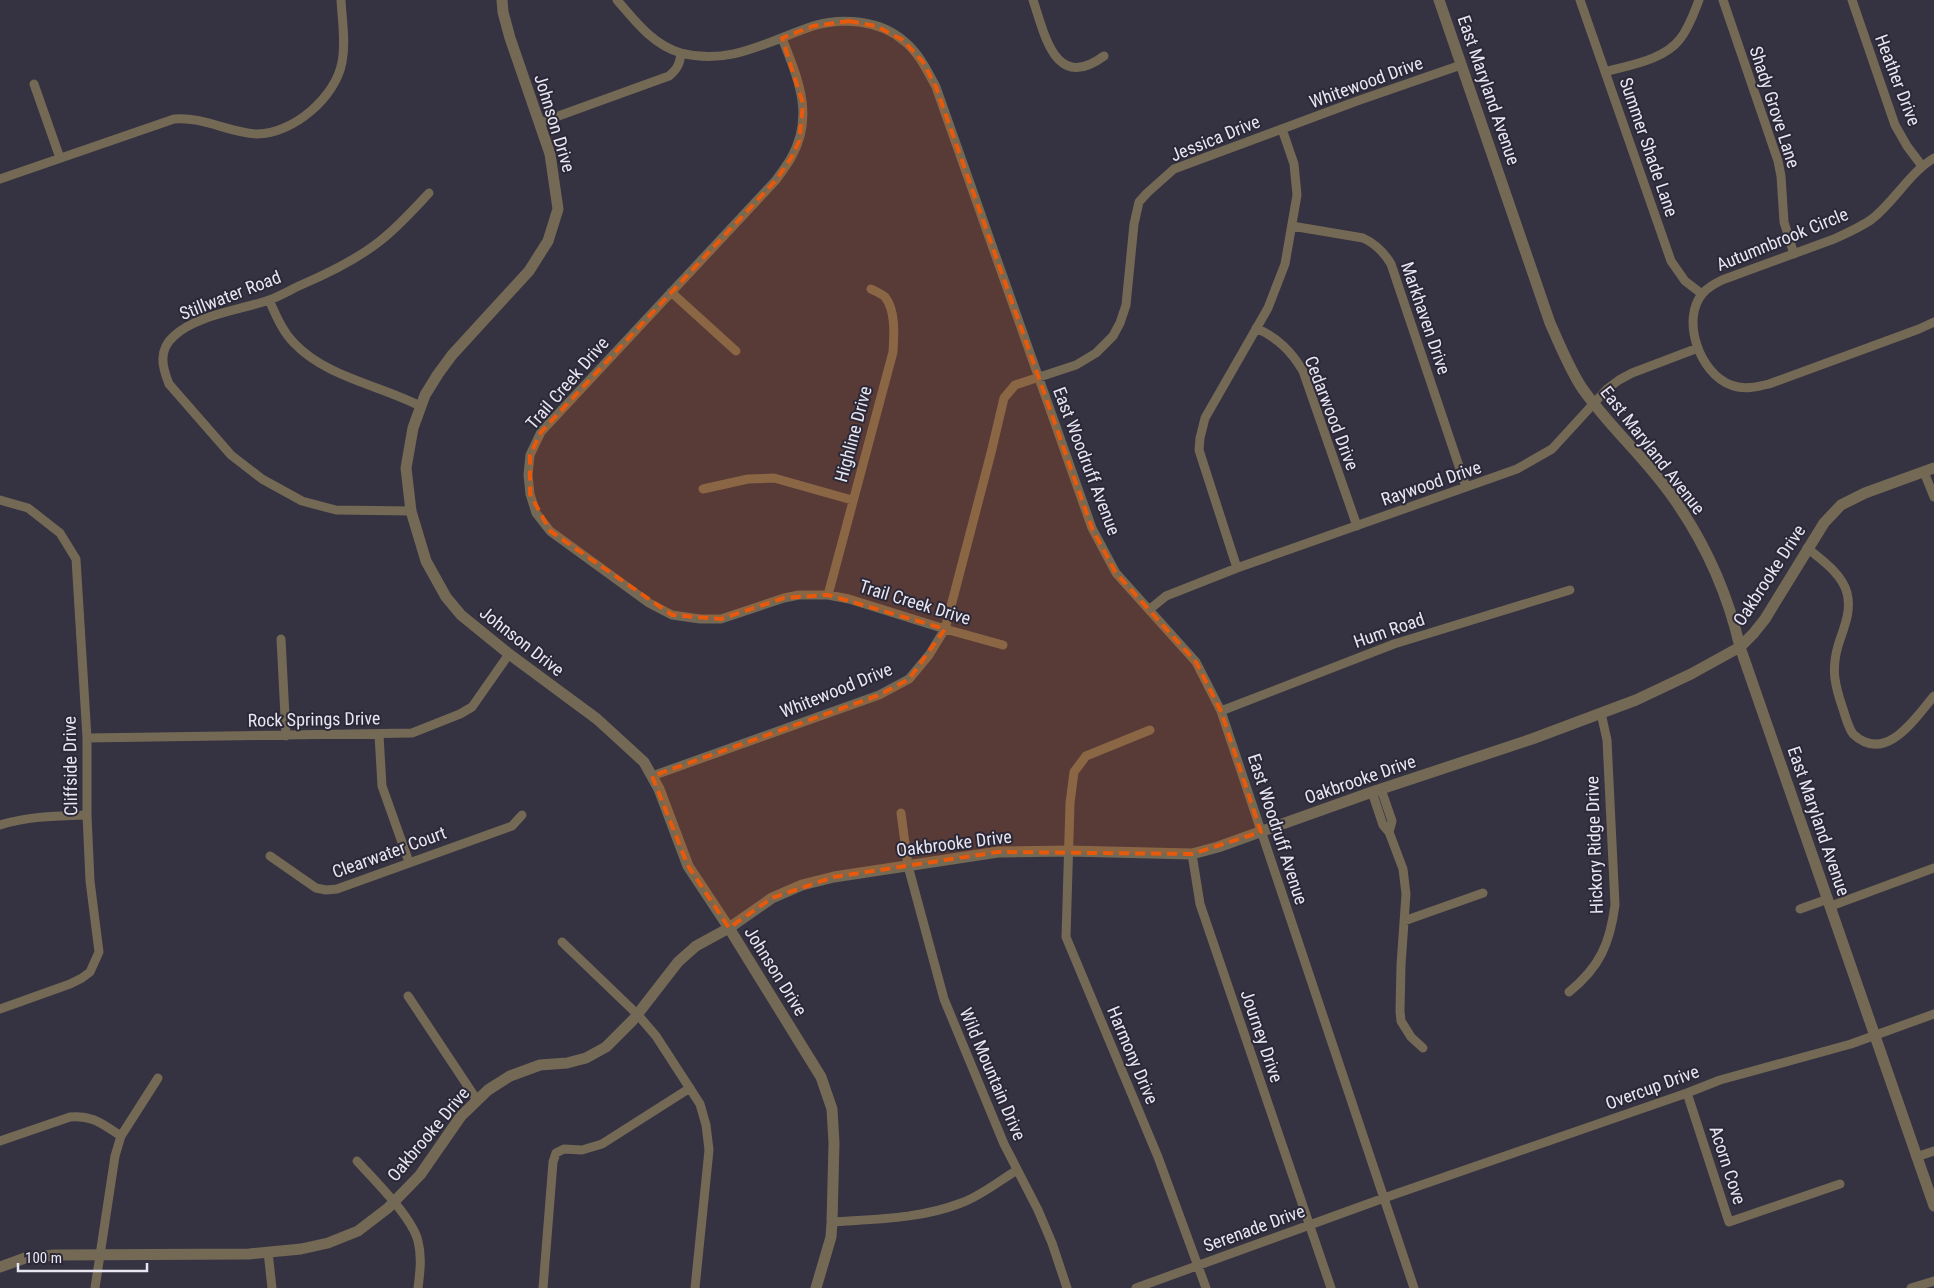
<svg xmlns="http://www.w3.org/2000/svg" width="1934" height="1288" font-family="'Roboto Condensed',sans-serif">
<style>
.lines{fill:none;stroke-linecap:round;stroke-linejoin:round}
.minor{stroke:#736954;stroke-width:9}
.tertiary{stroke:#736954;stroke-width:11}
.marked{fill:#e8590c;fill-opacity:0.2;stroke:#e8590c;stroke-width:4;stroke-dasharray:10 6;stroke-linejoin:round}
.labels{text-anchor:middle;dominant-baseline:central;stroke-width:4;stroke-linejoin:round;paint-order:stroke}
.street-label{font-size:18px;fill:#e8e6f1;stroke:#2b2838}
</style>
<rect width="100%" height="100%" fill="#353242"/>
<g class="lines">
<path class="minor" d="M617,0C635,21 653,45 681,53C730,66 768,41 813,26C842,17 880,20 904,41C919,53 927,70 936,87L1092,528L1116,573L1196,662L1221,711L1414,1288
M1033,0C1045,35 1055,92 1104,56
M1580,0L1671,261L1685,281L1702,294
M1723,0L1778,161L1781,176L1784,222L1794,254
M1852,0L1895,125L1907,146L1922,166
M782,38C798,79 815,116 791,158C787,165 781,173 776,180L541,432L530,455L528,475L530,494L536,513L550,531L649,603L672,615L700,619H721L784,598L799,595H828L849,599L945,629L1003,645
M1605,72C1630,65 1664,60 1680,39C1689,28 1694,13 1699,0
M34,84L60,158
M539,123L669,76C677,69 680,64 681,53
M1934,158C1909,173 1895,201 1872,219C1861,227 1847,233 1834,239L1722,280C1716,283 1708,287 1703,293C1680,319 1700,374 1731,385C1743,390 1757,387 1769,384L1919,329L1934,322
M0,179L174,119C203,116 229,133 257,134C293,134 336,97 342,62C346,42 342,20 341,0
M1292,226L1363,238C1376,244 1384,252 1391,264L1466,487
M671,292L736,351
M269,300C276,315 282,331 294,343C326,377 379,385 420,406
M1256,328C1278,338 1291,351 1303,371L1357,526
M1924,472L1934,497
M703,489L748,479L774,478L852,500
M0,500L28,508L60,533L76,559L87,738V815L90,881L99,952L90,972L82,978L70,984L0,1009
M411,511L336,510L302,501L262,479L231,455L169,384C162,367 158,350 174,336C196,315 241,310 269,300C280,296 290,290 301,285C329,273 356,260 380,241C398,227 414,209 429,193
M1807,548C1822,560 1842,574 1847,593C1852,612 1843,629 1838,646C1831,670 1835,686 1843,709C1846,718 1848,727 1853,734C1886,765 1915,718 1934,696
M1237,568L1199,450L1200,438L1205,418L1268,308L1285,264L1297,195L1294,164L1282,129
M828,595L893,352C894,337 896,310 885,297C882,294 875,291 871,289
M1150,609L1166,596L1237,568L1517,469L1552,449L1607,389L1619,380L1632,373L1698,348
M281,639L286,736
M1221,711L1394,644L1570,590
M1150,730L1086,756L1074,772L1070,803L1066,937L1158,1157L1206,1288
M379,735L382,786L409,862
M87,738L412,733L460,714L472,707L509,654
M652,776L879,695L909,679L929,655L945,629L991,453L1004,398L1015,385L1076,365L1096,353L1113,336L1120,323L1126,305L1134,224L1139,202L1147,193L1174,169L1357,101L1461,65
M1381,789L1392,821L1389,832
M1372,792L1383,825L1389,832L1403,869L1406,894L1401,965L1400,1011L1401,1021L1411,1037L1423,1048
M901,813L908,866L944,999L1004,1144L1038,1210L1052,1243L1067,1288
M0,825C29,816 57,816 87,815
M1192,854L1200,904L1331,1288
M270,856L316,888L326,890L337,889L512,826L522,815
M1831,906L1934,868
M1800,909L1828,899
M1404,921L1483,893
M562,942L638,1015L656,1036L700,1104L706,1125L709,1150L695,1288
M1569,992C1600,967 1610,943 1615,905L1607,740L1601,713
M408,996L477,1100
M1687,1093L1729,1222L1840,1184
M121,1136L158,1078
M0,1141L70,1117C93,1115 102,1124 121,1136L115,1156L95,1288
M1916,1157L1934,1151
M357,1161C375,1181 412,1217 418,1241C422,1257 420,1272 418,1288
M832,1222C876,1219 920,1219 961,1203C981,1196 999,1181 1017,1170
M268,1252L272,1288
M543,1288L553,1162L556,1153L564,1149L582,1150L602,1144L690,1088
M1136,1288L1384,1198L1687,1093L1720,1080L1851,1044L1934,1014
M1911,1288L1934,1281"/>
<path class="tertiary" d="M502,0L503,12L510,38L550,154L558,209L548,241L529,271L452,355L438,374L425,395L413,428L406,468L411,511L426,561L446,597L461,615L509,654L597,719L644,762L659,789L688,866L729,928L821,1077L832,1109L834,1143L832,1222L831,1237L816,1288
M1439,0L1550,323C1560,345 1569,368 1582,388C1610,428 1647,459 1674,499C1705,543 1728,595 1740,647L1934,1206
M0,1267L25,1258L54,1255L249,1254L301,1249L328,1243L358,1231L388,1208L420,1175L461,1116L488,1090L510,1076L540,1065L567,1063L586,1058L606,1047L633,1020L678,962L696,946L729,928L772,898L802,885L834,877L998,852L1069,851L1192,854L1218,847L1372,792L1532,739L1636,700L1691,674L1740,647L1753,634L1765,619L1824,523L1841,505L1865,493L1934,468"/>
</g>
<path class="marked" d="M849,21L876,26L903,40L923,62L936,87L1092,528L1116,573L1196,662L1221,711L1261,832L1192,854L998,852L834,877L772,898L729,928L688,866L652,776L879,695L909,679L945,629L828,595L784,598L721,619L672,615L550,531L530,494V455L541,432L776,180L791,158L799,141L803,104L782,38L813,26Z"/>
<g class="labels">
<g class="street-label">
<text transform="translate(1898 80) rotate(69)">Heather Drive</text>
<text transform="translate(1366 82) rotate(-20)">Whitewood Drive</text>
<text transform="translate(1489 90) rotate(71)">East Maryland Avenue</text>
<text transform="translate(1775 107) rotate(72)">Shady Grove Lane</text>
<text transform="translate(555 123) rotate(73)">Johnson Drive</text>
<text transform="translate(1215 138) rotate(-22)">Jessica Drive</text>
<text transform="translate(1649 147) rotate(71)">Summer Shade Lane</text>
<text transform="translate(1782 239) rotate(-22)">Autumnbrook Circle</text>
<text transform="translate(230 295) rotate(-21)">Stillwater Road</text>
<text transform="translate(1426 318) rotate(71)">Markhaven Drive</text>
<text transform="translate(567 383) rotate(-49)">Trail Creek Drive</text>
<text transform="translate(1332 413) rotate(69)">Cedarwood Drive</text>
<text transform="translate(853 434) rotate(-75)">Highline Drive</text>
<text transform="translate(1653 450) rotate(52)">East Maryland Avenue</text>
<text transform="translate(1087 461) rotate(69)">East Woodruff Avenue</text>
<text transform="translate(1431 483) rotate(-19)">Raywood Drive</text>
<text transform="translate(1769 575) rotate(-57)">Oakbrooke Drive</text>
<text transform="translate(915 602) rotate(17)">Trail Creek Drive</text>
<text transform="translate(1389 630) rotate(-19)">Hum Road</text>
<text transform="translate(522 641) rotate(38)">Johnson Drive</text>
<text transform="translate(836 690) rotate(-22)">Whitewood Drive</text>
<text transform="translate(314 719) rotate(-1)">Rock Springs Drive</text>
<text transform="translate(70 766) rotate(-91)">Cliffside Drive</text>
<text transform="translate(1360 779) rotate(-19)">Oakbrooke Drive</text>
<text transform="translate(1819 821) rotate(71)">East Maryland Avenue</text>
<text transform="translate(1278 829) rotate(72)">East Woodruff Avenue</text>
<text transform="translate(954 843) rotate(-7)">Oakbrooke Drive</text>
<text transform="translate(1594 845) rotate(-92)">Hickory Ridge Drive</text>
<text transform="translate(389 852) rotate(-20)">Clearwater Court</text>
<text transform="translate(776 971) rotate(58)">Johnson Drive</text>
<text transform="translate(1262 1036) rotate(71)">Journey Drive</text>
<text transform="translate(1133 1055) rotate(67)">Harmony Drive</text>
<text transform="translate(993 1074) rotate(67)">Wild Mountain Drive</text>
<text transform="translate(1652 1087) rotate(-20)">Overcup Drive</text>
<text transform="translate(428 1134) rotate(-50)">Oakbrooke Drive</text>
<text transform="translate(1728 1165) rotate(72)">Acorn Cove</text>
<text transform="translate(1254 1228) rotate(-20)">Serenade Drive</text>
</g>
</g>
<path d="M18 1263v8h129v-8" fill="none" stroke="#e8e6f1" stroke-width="2.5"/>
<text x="25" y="1263" font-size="15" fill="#e8e6f1" stroke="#2b2838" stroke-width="4" paint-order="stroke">100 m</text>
</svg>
